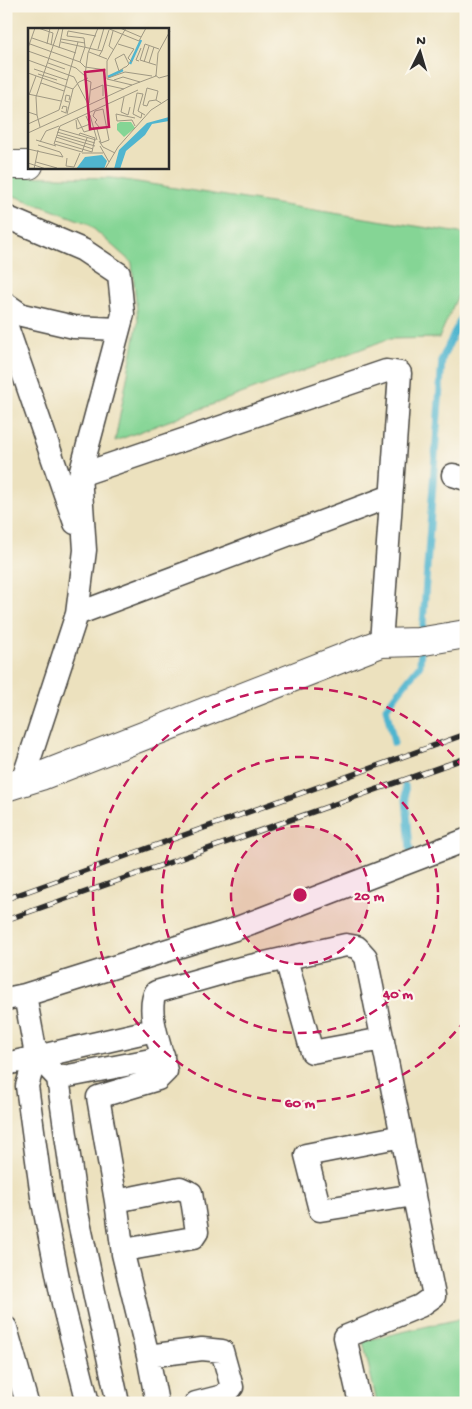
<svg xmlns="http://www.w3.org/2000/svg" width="472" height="1409" font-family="'Gochi Hand',sans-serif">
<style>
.green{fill:#85d595;stroke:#588060}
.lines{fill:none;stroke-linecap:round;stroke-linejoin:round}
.stream{stroke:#50b5cf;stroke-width:7}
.minor-casing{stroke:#484641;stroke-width:25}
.tertiary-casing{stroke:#484641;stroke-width:30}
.minor{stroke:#fff;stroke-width:22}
.tertiary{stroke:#fff;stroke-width:28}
.rail-casing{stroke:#2b2b2b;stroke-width:5.5}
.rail{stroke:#fbf7ec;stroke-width:4;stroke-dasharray:11;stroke-linecap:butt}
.ring{fill:none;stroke:#c2185b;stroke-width:2.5;stroke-dasharray:9 6}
.inset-river{fill:none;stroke:#50b5cf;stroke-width:2.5}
.inset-road{fill:none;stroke:#9f9883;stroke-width:1}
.view{fill:#c2185b;fill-opacity:0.15;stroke:#c2185b;stroke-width:2.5}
.inset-edge{fill:none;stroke:#2b2b2b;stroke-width:2.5}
.centre{fill:#c2185b;stroke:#fbf7ec;stroke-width:2.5}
.ring-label{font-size:15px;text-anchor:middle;font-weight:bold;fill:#c2185b;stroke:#fbf7ec;stroke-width:4.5;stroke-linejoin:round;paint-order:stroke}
</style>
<rect width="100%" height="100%" fill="#fbf7ec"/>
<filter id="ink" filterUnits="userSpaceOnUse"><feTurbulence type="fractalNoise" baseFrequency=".02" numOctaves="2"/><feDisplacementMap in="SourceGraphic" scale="10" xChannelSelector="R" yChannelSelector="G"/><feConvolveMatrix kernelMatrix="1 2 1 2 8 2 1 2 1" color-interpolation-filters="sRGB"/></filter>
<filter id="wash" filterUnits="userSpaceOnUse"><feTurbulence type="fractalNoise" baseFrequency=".0096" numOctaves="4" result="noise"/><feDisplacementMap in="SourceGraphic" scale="20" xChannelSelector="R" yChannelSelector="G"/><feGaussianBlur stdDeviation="1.12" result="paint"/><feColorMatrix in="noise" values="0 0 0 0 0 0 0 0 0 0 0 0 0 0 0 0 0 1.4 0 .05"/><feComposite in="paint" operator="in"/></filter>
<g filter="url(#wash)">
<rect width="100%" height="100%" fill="#ece1be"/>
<path class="green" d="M6,176L112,178L466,234V277L439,338L388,339L115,441L138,321L132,263L87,223L6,193Z
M459,1319L466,1343V1403H377L363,1341Z"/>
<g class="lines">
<path class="stream" d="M422,637L442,359L466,308
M394,743L386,708L420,665L421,648
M405,786L410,850"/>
</g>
</g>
<g filter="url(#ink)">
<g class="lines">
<defs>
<path id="minor" d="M6,217L83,250L119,274L123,314L80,475L85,550L77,614L22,782
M6,304L22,315L74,327L118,329
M6,324L75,523
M80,475L386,371L400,373L381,643
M453,475L466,479
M77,614L391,496
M286,959L312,1052L383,1039
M25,995L36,1055L27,1086L42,1197L64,1308L88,1403
M6,999L25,995L235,929L466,840
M36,1055L58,1078L77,1213L118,1403
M6,1064L154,1030
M58,1078L151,1060L163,1055
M402,1136L306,1155L320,1210L414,1195
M116,1201L123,1254
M6,1328L27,1403
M148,1356L157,1403
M196,1403L223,1396L232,1387L222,1351L202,1349L148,1356L123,1254L130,1249L193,1238L197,1232L191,1193L180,1188L116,1201L98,1097L158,1079L166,1071C162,1049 145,1011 156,992L233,970L346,945L357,947L366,957L434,1296L420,1306L345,1337L360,1403"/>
<path id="tertiary" d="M6,165H29
M6,787L41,776L381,643L418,642L466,634"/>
</defs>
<use href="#minor" class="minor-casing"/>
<use href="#tertiary" class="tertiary-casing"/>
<use href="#minor" class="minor"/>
<use href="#tertiary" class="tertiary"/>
<defs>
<path id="rail" d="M6,899L466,734
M6,920L466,758"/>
</defs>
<use href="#rail" class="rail-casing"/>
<use href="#rail" class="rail"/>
</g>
</g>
<circle cx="300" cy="895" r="69" fill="#c2185b" fill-opacity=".12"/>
<g class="ring">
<circle cx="300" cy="895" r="69"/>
<circle cx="300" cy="895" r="138"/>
<path d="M465 1020A207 207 0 1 1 465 770"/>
</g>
<g transform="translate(28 28)">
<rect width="141" height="141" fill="#ece1be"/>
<path d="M92,94H103L107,100L96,109L89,102V96Z" fill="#85d595"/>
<path d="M141,89V93L124,96L117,107L98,123L92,141H86L91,122L119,95ZM74,127L79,133L76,141H48L57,129Z" fill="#50b5cf"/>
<path class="inset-river" d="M102,36L113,12M80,49L95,42"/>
<path class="inset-road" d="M10,0L25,5L23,17M79,0L111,13L118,0M92,0L113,9M85,3L81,18L86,22M4,10L48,25M56,10L39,8L40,3L68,8M33,11L57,15M33,14L74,23L71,28M2,16L52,34L57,39L78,42M19,16L22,0M90,16L106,21L100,30L104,34M0,20L7,0M31,20L35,0M70,21L76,0M0,23L48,40L57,48M74,23L81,2M61,24L79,31M0,32L46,49L60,76M111,33L108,32L113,20M52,34L57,19L56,10M116,34L121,18M20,35L37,41M121,35L126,19M128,37L112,32L117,16L131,21M6,41L39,52M91,43L97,39H98L101,36L96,26L87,31L91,43M0,45L45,61L51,54L60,50M10,46L29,52M57,47L60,25L70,0M127,47L131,50L142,47M128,48L130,25L142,3M80,50L97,44L124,48M56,51L63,54L61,75M79,51V33L98,0M79,51L104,57L128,48M86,52L95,49L112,54M13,55L36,63M78,57L96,61M63,62L75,57V68M0,66L33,73M1,67L8,48M96,69L93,84L100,87L102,79M128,72L121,73L119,78L115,77L119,60L130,63L128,72L133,75M41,74L37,73L38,67L42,68L41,72M75,81L81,112L73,115L69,101L71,99L67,94L69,92L65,88L67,83ZM33,83L38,85L39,79L35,78L34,81M0,84L9,87L12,99M114,85L113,90L105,86L109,65L115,66L110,83L117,87M39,86L45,61M9,87L8,69L31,0M62,87L69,112M58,88L64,102M49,90L56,104L66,101M48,92L49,101L62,96M0,96L31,82L50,14M107,98L104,92L89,93L88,86L107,90M30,101L68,112M29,104L67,115M0,105L104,57M29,107L67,118M28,109L65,121M59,110L54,124L26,116L32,98L110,62M8,112L28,118M27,113L64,124L67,110L52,105L51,107M71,113L75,119L87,125M12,114L18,103L31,98M72,118L81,134M0,121L35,129L32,124L10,117M54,125H75M39,130L38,138L46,139L52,125M8,134L29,140M0,135L18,141M6,141L10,122M77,141L90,119L123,82L142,70"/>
<path class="view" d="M76,42L81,99L62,101L57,44Z"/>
<rect width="141" height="141" class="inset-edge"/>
</g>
<circle cx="300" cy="895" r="8" class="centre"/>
<g class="ring-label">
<text x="369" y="900">20 m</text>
<text x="398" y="998">40 m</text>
<text x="300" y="1107">60 m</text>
</g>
<rect width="472" height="1409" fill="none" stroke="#fbf7ec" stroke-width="25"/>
<g transform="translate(420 52) rotate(5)" stroke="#fbf7ec" stroke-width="4" paint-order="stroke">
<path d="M0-4L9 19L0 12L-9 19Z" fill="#2b2b2b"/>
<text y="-8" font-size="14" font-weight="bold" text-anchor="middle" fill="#2b2b2b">N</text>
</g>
</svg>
